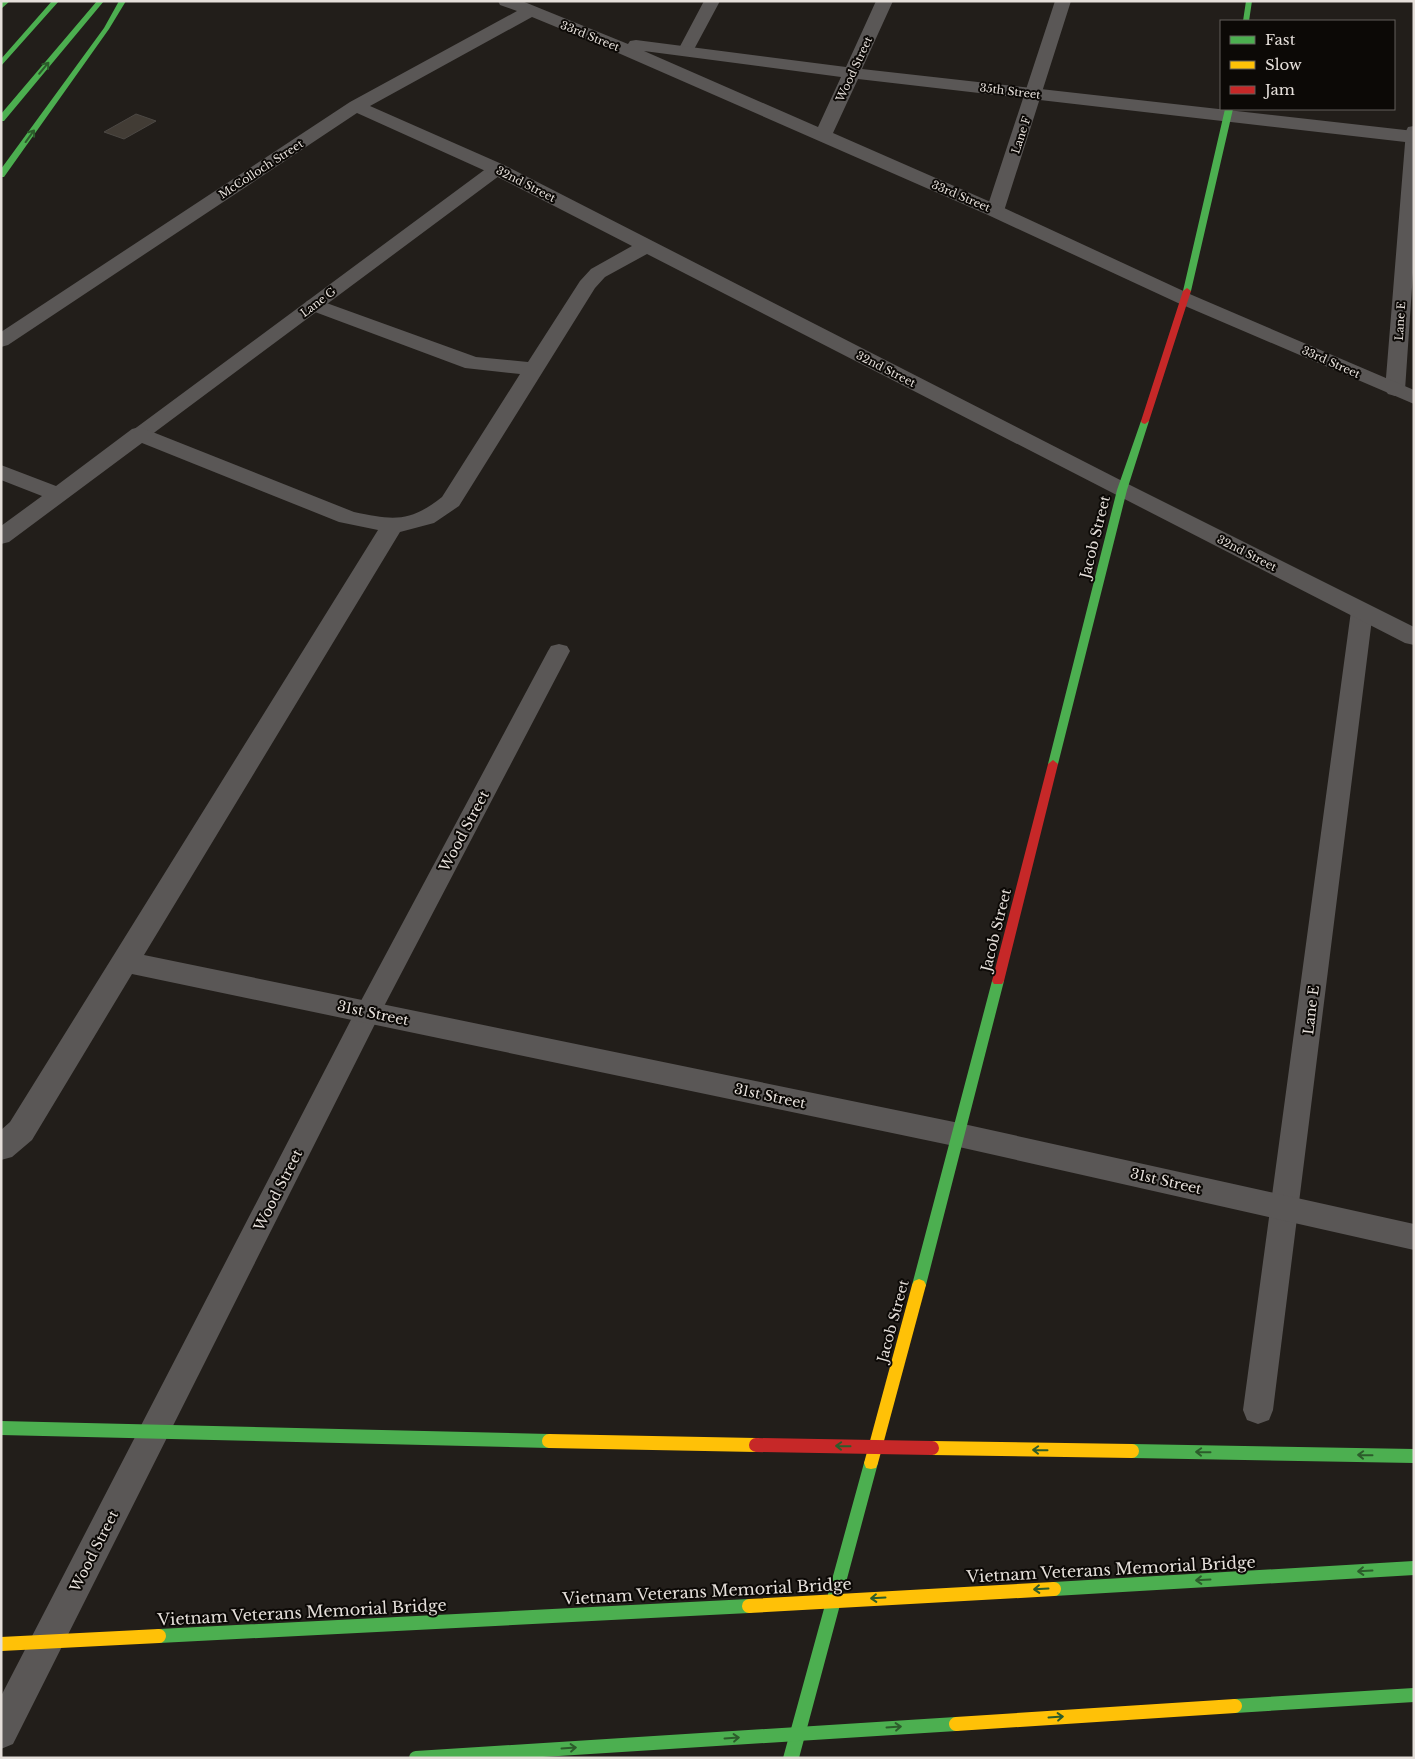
<svg xmlns="http://www.w3.org/2000/svg" width="1415" height="1759" font-family="'Libre Baskerville',serif">
<style>
.building{fill:#423c35;stroke:#4c4844}
.lines{fill:none;stroke-linecap:round;stroke-linejoin:round}
.lane{fill:#5a5756;fill-rule:evenodd}
.street{fill:#5a5756;fill-rule:evenodd}
.fast{fill:#4caf50;fill-rule:evenodd}
.slow{fill:#ffc107;fill-rule:evenodd}
.jam{fill:#c62828;fill-rule:evenodd}
.fast-bridge{stroke:#4caf50;stroke-width:14}
.slow-bridge{stroke:#ffc107;stroke-width:14}
.jam-bridge{stroke:#c62828;stroke-width:14}
.oneway{stroke:#2c5c2b}
.labels{text-anchor:middle;dominant-baseline:central;stroke-width:4;stroke-linejoin:round;paint-order:stroke}
.far-street-label{font-size:11px;fill:#e5dfda;stroke:#0c0906}
.street-label{font-size:14px;fill:#e5dfda;stroke:#0c0906}
.near-street-label{font-size:16px;fill:#e5dfda;stroke:#0c0906}
</style>
<rect width="100%" height="100%" fill="#221e1a"/>
<path class="building" d="M136,114L156,121L124,139L104,132Z"/>
<g class="lines">
<path class="lane" d="M704,1H720L691,55H679L677,52Z
M1055,1H1071L1004,211L1001,215L995,216L989,215L986,211Z
M1414,126V258L1405,390L1402,394L1395,396L1388,394L1385,390L1406,131L1408,127Z
M497,164L503,165L506,169L503,173L147,438L140,440L133,438L130,434L133,430L491,165Z
M1362,604L1370,606L1373,611L1273,1410L1269,1420L1258,1424L1247,1420L1243,1410L1351,611L1354,606Z
M559,644L567,646L570,651L381,1012L13,1744L1,1749V1696L355,1012L548,651L551,646Z"/>
<path class="street" d="M498,1H522L628,44L630,41L636,40L846,67L876,1H893L862,69L1414,131V143L858,79L833,133L1002,207L1192,295L1414,390V404L1178,303L988,215L600,45L532,17L370,106L504,165L1130,485L1414,627V645L1405,643L647,254L605,277L595,288L459,506L434,523L400,532L144,955L959,1123L1414,1224V1250L959,1147L132,974L32,1140L12,1157L1,1160V1130L10,1122L378,530L339,522L142,443L9,542L1,544V526L42,496L1,480V465L56,486L132,429L140,427L354,512C393,520 409,523 442,497L520,374L465,368L307,309L304,305L307,301L314,299L321,301L476,357L528,362L580,281L591,269L632,246L490,173L357,113L8,345L1,347V332L350,102L517,11L500,5ZM644,51L841,77L818,127Z"/>
<path class="fast" d="M3,1H10L1,9V3Z
M52,1H59L1,66V59Z
M97,1H104L4,121H1V114Z
M119,1H126L109,29L4,177H1V169L104,28Z
M1246,1H1252L1249,21H1243Z
M1225,109H1233L1191,291L1187,294L1183,291Z
M1145,418L1149,421L1127,490L1058,764L1053,768L1048,764L1117,490L1141,421Z
M998,977L1002,978L1004,981L926,1285L924,1289L919,1291L914,1289L912,1285L992,981L994,978Z
M871,1457L876,1458L878,1463L799,1758H783L864,1463L866,1458Z"/>
<path class="slow" d="M919,1279L924,1281L926,1285L878,1463L876,1468L871,1469L866,1468L864,1463L912,1285L914,1281Z"/>
<path class="jam" d="M1187,288L1191,291L1149,421L1145,424L1142,423L1141,421L1183,291Z
M1053,760L1058,764L1004,981L1002,984H994L992,981L1048,764Z"/>
<path class="fast-bridge" d="M1,1428L549,1441
M1132,1451L1414,1456
M1054,1589L1414,1568
M159,1636L749,1606
M1235,1706L1414,1695
M416,1758L956,1724"/>
<path class="slow-bridge" d="M549,1441L756,1445
M932,1448L1132,1451
M749,1606L1054,1589
M1,1644L159,1636
M956,1724L1235,1706"/>
<path class="jam-bridge" d="M756,1445L932,1448"/>
</g>
<defs><path id="oneway-shaft" d="M-6 0H5M1.5-3L5.5 0L1.5 3" fill="none" stroke-width="1.6" stroke-linecap="round" stroke-linejoin="round" transform="scale(1.25)"/></defs>
<g class="oneway">
<use href="#oneway-shaft" transform="translate(44 68) rotate(-50)"/>
<use href="#oneway-shaft" transform="translate(30 136) rotate(-54)"/>
<use href="#oneway-shaft" transform="translate(843 1446) rotate(-179)"/>
<use href="#oneway-shaft" transform="translate(1040 1450) rotate(-179)"/>
<use href="#oneway-shaft" transform="translate(1203 1452) rotate(-179)"/>
<use href="#oneway-shaft" transform="translate(1365 1455) rotate(-179)"/>
<use href="#oneway-shaft" transform="translate(1365 1571) rotate(177)"/>
<use href="#oneway-shaft" transform="translate(1203 1580) rotate(177)"/>
<use href="#oneway-shaft" transform="translate(1041 1589) rotate(177)"/>
<use href="#oneway-shaft" transform="translate(878 1598) rotate(177)"/>
<use href="#oneway-shaft" transform="translate(1056 1717) rotate(-4)"/>
<use href="#oneway-shaft" transform="translate(894 1727) rotate(-4)"/>
<use href="#oneway-shaft" transform="translate(732 1738) rotate(-4)"/>
<use href="#oneway-shaft" transform="translate(569 1748) rotate(-4)"/>
</g>
<g class="labels">
<g class="far-street-label">
<text transform="translate(590 36) rotate(22)">33rd Street</text>
<text transform="translate(854 69) rotate(-65)">Wood Street</text>
<text transform="translate(1010 91) rotate(7)">35th Street</text>
<text transform="translate(1021 135) rotate(-72)">Lane F</text>
<text transform="translate(261 169) rotate(-33)">McColloch Street</text>
<text transform="translate(526 184) rotate(27)">32nd Street</text>
<text transform="translate(961 196) rotate(23)">33rd Street</text>
<text transform="translate(318 302) rotate(-37)">Lane G</text>
<text transform="translate(1400 321) rotate(-86)">Lane E</text>
<text transform="translate(1331 362) rotate(24)">33rd Street</text>
<text transform="translate(886 369) rotate(27)">32nd Street</text>
<text transform="translate(1247 553) rotate(27)">32nd Street</text>
</g>
<g class="street-label">
<text transform="translate(1095 537) rotate(-76)">Jacob Street</text>
<text transform="translate(464 831) rotate(-62)">Wood Street</text>
<text transform="translate(996 930) rotate(-76)">Jacob Street</text>
<text transform="translate(1311 1010) rotate(-83)">Lane E</text>
<text transform="translate(373 1013) rotate(12)">31st Street</text>
<text transform="translate(770 1096) rotate(12)">31st Street</text>
<text transform="translate(1166 1181) rotate(13)">31st Street</text>
<text transform="translate(278 1190) rotate(-63)">Wood Street</text>
<text transform="translate(893 1321) rotate(-75)">Jacob Street</text>
<text transform="translate(94 1551) rotate(-63)">Wood Street</text>
</g>
<g class="near-street-label">
<text transform="translate(1111 1569) rotate(-3)">Vietnam Veterans Memorial Bridge</text>
<text transform="translate(707 1591) rotate(-3)">Vietnam Veterans Memorial Bridge</text>
<text transform="translate(302 1612) rotate(-3)">Vietnam Veterans Memorial Bridge</text>
</g>
</g>
<rect width="1415" height="1759" fill="none" stroke="#e5dfda" stroke-width="5"/>
<rect x="1220" y="20" width="175" height="90" fill="#0c0906" stroke="#635f5b"/>
<rect x="1230" y="36" width="25" height="8" fill="#4caf50" stroke="#635f5b"/>
<text x="1265" y="45" font-size="15" fill="#e5dfda">Fast</text>
<rect x="1230" y="61" width="25" height="8" fill="#ffc107" stroke="#635f5b"/>
<text x="1265" y="70" font-size="15" fill="#e5dfda">Slow</text>
<rect x="1230" y="86" width="25" height="8" fill="#c62828" stroke="#635f5b"/>
<text x="1265" y="95" font-size="15" fill="#e5dfda">Jam</text>
</svg>
